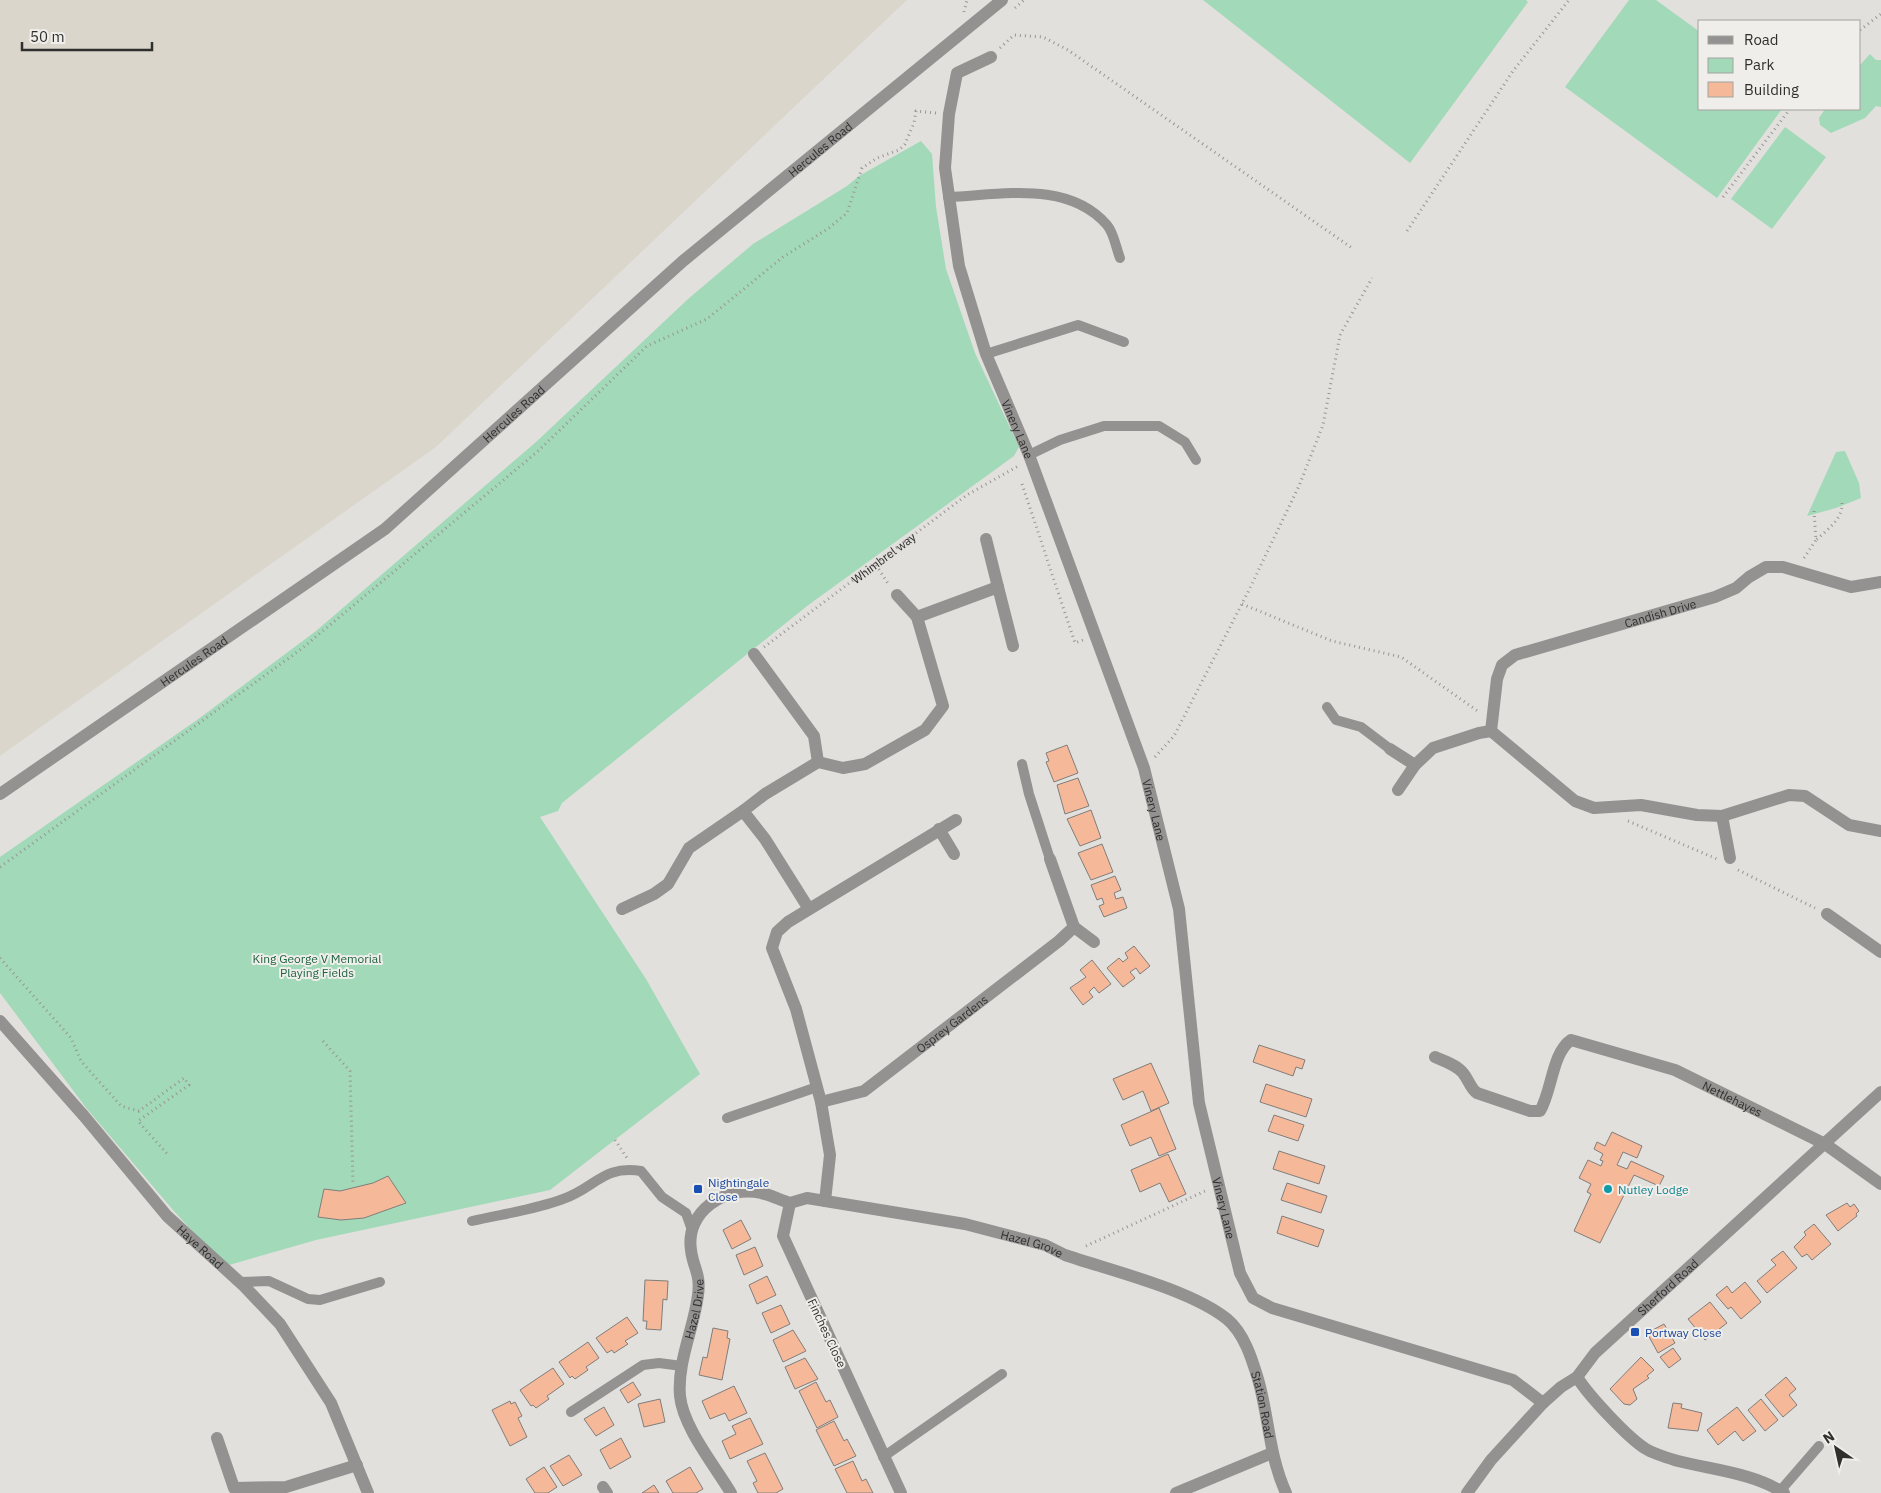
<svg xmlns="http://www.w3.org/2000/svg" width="1881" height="1493" font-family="'IBM Plex Sans',sans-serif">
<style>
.built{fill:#dad6cc}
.green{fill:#a2d9b8}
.building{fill:#f5b999;stroke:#807d7b}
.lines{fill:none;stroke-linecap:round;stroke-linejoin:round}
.path{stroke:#979694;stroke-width:3;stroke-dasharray:1 4;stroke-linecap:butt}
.service{stroke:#949291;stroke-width:10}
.minor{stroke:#949291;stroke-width:12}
.tertiary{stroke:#949291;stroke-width:12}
.transit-dot{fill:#1a4fb4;stroke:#efeeea;stroke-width:2}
.culture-dot{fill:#0f9aa8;stroke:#efeeea;stroke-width:2}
.labels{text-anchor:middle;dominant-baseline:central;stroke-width:4;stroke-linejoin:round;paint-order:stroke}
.street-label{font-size:12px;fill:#2f2f2e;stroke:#efeeea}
.park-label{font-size:12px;fill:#1c623f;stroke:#efeeea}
.transit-label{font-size:12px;fill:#164399;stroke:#efeeea;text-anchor:start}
.culture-label{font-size:12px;fill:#0d838f;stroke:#efeeea;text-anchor:start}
</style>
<rect width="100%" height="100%" fill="#e2e0dd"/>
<path class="built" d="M0,0H907L436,447L0,756Z"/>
<path class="green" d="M1203,0H1526L1528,2L1410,163Z
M1629,0H1656L1700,32V109H1782L1717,198L1565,87Z
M1870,54L1876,60H1881V107L1876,106L1865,118L1831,133L1820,125L1819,118L1825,109H1860V65Z
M1785,127L1826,157L1772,229L1731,199Z
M921,141L932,154L936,207L946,269L975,353L1019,447L1014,456L807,606L562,803L558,811L540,817L646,979L700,1074L550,1190L316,1240L229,1265L193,1232L173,1210L87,1109L0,993V857L197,720L316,631L536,442L688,299L753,244L847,186L859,176Z
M1845,451L1859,483L1861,498L1836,508L1807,516L1836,452Z"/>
<path class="building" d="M1067,745L1078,773L1054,782L1046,762L1049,761L1046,753Z
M1078,778L1089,806L1065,814L1057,785Z
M1091,810L1101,838L1080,846L1067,819Z
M1102,844L1113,872L1091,880L1078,853Z
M1115,876L1121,890L1114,893L1116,899L1123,897L1127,908L1104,917L1099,906L1104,904L1102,898L1097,900L1091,885Z
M1134,946L1150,966L1140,974L1136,968L1130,972L1135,978L1123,987L1107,968L1119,958L1123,962L1128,958L1125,953Z
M1092,960L1111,984L1099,993L1094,987L1089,992L1093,997L1083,1005L1070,988L1086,977L1080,970Z
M1259,1045L1305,1060L1302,1069L1296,1067L1293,1076L1253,1062Z
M1151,1063L1169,1103L1151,1111L1143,1091L1123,1100L1113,1079Z
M1266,1084L1312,1099L1306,1117L1260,1102Z
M1159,1108L1176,1149L1159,1156L1151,1137L1130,1146L1121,1125Z
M1274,1115L1304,1125L1298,1141L1268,1131Z
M1612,1132L1642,1146L1637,1158L1623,1152L1617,1165L1627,1169L1631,1161L1664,1176L1659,1186L1634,1175L1600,1243L1574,1231L1591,1194L1587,1192L1591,1184L1579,1178L1588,1160L1601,1166L1603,1161L1600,1160L1603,1154L1594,1149L1597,1142L1605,1146Z
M1279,1151L1325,1166L1319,1184L1273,1169Z
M1168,1154L1186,1194L1169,1202L1160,1183L1140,1192L1131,1170Z
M388,1176L406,1203L364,1218L341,1220L318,1217L324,1189L340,1191L373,1183Z
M1287,1183L1327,1196L1321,1213L1281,1200Z
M1847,1203L1850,1207L1854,1204L1859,1211L1856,1214L1857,1216L1838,1231L1826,1215Z
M1282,1216L1324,1230L1318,1247L1277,1233Z
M741,1220L751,1239L732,1249L723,1230Z
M1814,1224L1831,1244L1812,1260L1807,1254L1802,1257L1794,1247L1806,1235L1804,1232Z
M755,1247L763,1266L744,1275L736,1255Z
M1783,1251L1797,1268L1767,1293L1757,1281L1776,1265L1771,1260Z
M767,1276L776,1295L757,1304L749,1285Z
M645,1280L668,1281L667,1300L663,1299L661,1330L646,1329L647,1321H643Z
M1745,1282L1761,1302L1741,1319L1731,1307L1728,1309L1716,1295L1727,1286L1732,1293Z
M1710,1302L1727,1323L1705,1340L1688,1319Z
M781,1305L790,1324L771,1333L762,1313Z
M627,1317L638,1333L625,1341L628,1344L614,1353L612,1350L607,1353L596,1338Z
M1664,1324L1675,1343L1658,1353L1647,1333Z
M713,1328L728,1331L727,1338L730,1339L722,1380L699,1375L703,1357L707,1358Z
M793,1330L806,1351L783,1362L773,1340Z
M588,1342L599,1358L586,1367L588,1370L575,1379L572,1376L570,1378L559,1362Z
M1673,1348L1681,1359L1669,1368L1660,1357Z
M1641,1357L1654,1370L1647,1376L1649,1378L1633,1389L1637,1399L1630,1405L1624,1404L1610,1389Z
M805,1358L818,1379L795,1389L785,1367Z
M553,1368L564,1384L547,1396L549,1399L536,1408L533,1405L531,1406L520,1390Z
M1786,1377L1796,1389L1789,1395L1797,1405L1783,1417L1765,1395Z
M633,1382L641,1395L628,1403L620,1390Z
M816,1382L826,1402L830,1400L838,1417L817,1428L799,1391Z
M734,1386L747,1413L729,1421L725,1413L710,1419L702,1401Z
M660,1399L665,1422L644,1427L638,1404Z
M1761,1399L1778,1420L1765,1431L1748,1410Z
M510,1401L511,1404L515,1402L522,1416L518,1418L527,1437L510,1446L492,1410Z
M1673,1403L1682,1404L1681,1408L1702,1413L1698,1431L1668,1428Z
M604,1407L614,1425L596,1436L584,1419Z
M1737,1407L1756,1431L1743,1441L1735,1431L1718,1445L1707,1430Z
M750,1418L763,1444L730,1459L722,1441L736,1434L732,1426Z
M834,1421L844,1441L847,1439L856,1456L834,1466L816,1430Z
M621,1438L631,1457L610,1469L600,1450Z
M765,1453L783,1489L776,1493H758L753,1483L757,1481L747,1461Z
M569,1455L582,1475L563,1486L550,1466Z
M853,1461L862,1481L866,1479L873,1493H847L835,1469Z
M544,1467L557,1487L548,1493H535L526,1479Z
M690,1467L703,1489L696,1493H673L666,1481Z
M654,1485L659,1493H642Z"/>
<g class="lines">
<g class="path">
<path d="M1015,8L1024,0"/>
<path d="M964,12L967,0"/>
<path d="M1860,30L1881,14"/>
<path d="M1000,48L1014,35L1043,37L1068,50L1352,248"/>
<path d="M1723,197L1790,109"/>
<path d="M1407,231L1513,71L1569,0"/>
<path d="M1022,484L1075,643L1083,640"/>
<path d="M1814,511L1816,540C1828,529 1843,519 1842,502"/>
<path d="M1804,558L1816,540"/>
<path d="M876,565L889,585"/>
<path d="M1242,604L1332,641L1401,657L1479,712"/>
<path id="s1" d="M764,647L967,495L1020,465"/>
<path d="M1155,757L1174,736L1248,592L1299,486L1323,425L1340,335L1372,278"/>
<path d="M1628,821L1717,859"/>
<path d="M0,867L300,650L537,452L647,346L707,319L783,257L829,228L847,213L862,168L877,158L899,150L905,144L914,123L916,111L936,113"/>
<path d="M1738,870L1815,908"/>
<path d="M0,958L71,1038L81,1061L121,1106L139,1111L184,1078L189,1085L138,1121L169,1156"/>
<path d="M323,1041L350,1071L353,1183"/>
<path d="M615,1140L627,1158"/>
<path d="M1086,1246L1205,1191"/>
</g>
<path class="service" d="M948,197C1001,195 1068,180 1107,225C1114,233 1116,248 1120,258
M986,354L1078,325L1124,342
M1029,455L1060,440L1104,426H1159L1185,442L1196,460
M1327,707L1336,720L1361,727L1390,749
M1022,764L1029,794L1050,859
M727,1118L817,1087
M472,1221C502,1214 534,1210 563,1199C595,1188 603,1165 641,1171L662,1197L686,1213L692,1230
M240,1282L269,1281L308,1299L320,1300L380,1282
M571,1412L643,1365L659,1363L682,1366
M883,1457L1002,1374
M1780,1491L1819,1446"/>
<g class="minor">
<path id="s2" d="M991,57L957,73L949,114L945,168L959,266L986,354L1029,455L1144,768L1179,909L1199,1103L1240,1273L1253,1298L1272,1308L1513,1380L1543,1403"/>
<path d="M986,539L998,587"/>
<path d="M917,617L998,587L1013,646"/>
<path d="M754,654L814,736L818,762"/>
<path d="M1491,731L1575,801L1594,808L1641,805L1697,815L1722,816L1789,795L1805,796L1849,825L1881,831"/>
<path d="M1390,749L1415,765L1398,790"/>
<path id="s3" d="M1415,765L1433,748L1479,733L1491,731L1497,679L1502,665L1515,655L1715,597L1736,588L1749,577L1766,567H1783L1851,587L1881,582"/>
<path d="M1722,816L1730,858"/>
<path d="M939,829L954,854"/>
<path d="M622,909L654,894L668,884L689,848L743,811"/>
<path d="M809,909L765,839L743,811L765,794L818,762L843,768L865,764L925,730L943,706L917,617L897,595"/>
<path d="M1827,914L1881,952"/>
<path d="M1074,927L1094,942"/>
<path id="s4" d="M1435,1057C1444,1061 1457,1065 1463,1073C1469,1080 1470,1088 1477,1093L1530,1111H1540C1552,1091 1552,1053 1571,1040L1675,1070L1825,1144L1881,1184"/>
<path id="s5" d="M821,1102L864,1091L1059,941L1074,927L1050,859"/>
<path d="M825,1201L830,1155L821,1102L796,1009L772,948L777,932L788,922L956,820"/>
<path d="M1577,1377C1588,1395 1628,1438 1646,1449C1654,1454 1668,1458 1678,1461C1713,1470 1753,1473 1784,1493"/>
<path d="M217,1438L234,1488L286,1487L357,1465"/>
<path d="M603,1487L607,1493"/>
<path id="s6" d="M731,1493C715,1466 683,1427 680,1396C677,1362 694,1328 698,1295C701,1273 693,1268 691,1250C685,1211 726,1185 761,1193C771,1195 780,1200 790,1203"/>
<path id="s7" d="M901,1493L783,1236L790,1203L807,1198L965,1224L1045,1245L1065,1255C1112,1271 1189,1289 1227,1319C1244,1333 1252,1359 1258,1379C1269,1417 1269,1456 1286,1493"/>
<path d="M1176,1493L1272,1453"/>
<path id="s8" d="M1467,1493L1491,1460L1543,1403L1561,1387L1577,1377L1595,1353L1881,1092"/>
</g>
<g class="tertiary">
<path id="s9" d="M0,794L385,529L683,261L1002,0"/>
<path id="s10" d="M0,1021L84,1116L167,1216L244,1286L280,1324L331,1403L368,1493"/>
</g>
</g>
<g class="transit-dot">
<rect x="693" y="1184" width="10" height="10" rx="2.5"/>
<rect x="1630" y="1327" width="10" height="10" rx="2.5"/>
</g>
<circle class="culture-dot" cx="1608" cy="1189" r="5"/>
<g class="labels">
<g class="street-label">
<text stroke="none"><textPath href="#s9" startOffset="1045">Hercules Road</textPath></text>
<text stroke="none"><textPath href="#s9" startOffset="640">Hercules Road</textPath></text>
<text stroke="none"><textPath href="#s2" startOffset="406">Vinery Lane</textPath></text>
<text stroke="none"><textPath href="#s1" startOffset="149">Whimbrel way</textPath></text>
<text stroke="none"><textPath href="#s3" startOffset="320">Candish Drive</textPath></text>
<text stroke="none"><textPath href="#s9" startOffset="235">Hercules Road</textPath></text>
<text stroke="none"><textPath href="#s2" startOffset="811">Vinery Lane</textPath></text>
<text stroke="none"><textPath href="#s5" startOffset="155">Osprey Gardens</textPath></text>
<text stroke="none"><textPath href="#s4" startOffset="374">Nettlehayes</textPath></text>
<text stroke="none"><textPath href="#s2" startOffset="1216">Vinery Lane</textPath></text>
<text stroke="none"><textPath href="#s7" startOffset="564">Hazel Grove</textPath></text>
<text stroke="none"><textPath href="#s10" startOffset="302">Haye Road</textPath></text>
<text stroke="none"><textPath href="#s8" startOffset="289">Sherford Road</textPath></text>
<text stroke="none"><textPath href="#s6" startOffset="199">Hazel Drive</textPath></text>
<text transform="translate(827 1333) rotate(65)">Finches Close</text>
<text stroke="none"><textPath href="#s7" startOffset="869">Station Road</textPath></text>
</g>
<g class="park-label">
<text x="317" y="958">King George V Memorial<tspan x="317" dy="14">Playing Fields</tspan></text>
</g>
<g class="transit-label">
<text x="708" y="1182">Nightingale<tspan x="708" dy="14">Close</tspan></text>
<text x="1645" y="1332">Portway Close</text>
</g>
<g class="culture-label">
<text x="1618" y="1189">Nutley Lodge</text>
</g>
</g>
<rect x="1698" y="20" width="162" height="90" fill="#efeeea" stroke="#a2a29f"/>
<rect x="1708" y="36" width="25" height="8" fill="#949291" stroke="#a2a29f"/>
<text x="1744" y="45" font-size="15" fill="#2f2f2e">Road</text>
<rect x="1708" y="58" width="25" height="15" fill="#a2d9b8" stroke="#a2a29f"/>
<text x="1744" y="70" font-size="15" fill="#2f2f2e">Park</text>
<rect x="1708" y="82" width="25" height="15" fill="#f5b999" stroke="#a2a29f"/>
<text x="1744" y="95" font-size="15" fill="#2f2f2e">Building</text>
<g transform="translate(1836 1448) rotate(326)" stroke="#efeeea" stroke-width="4" paint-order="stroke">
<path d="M0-4L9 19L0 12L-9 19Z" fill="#2f2f2e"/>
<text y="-8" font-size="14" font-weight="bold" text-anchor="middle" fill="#2f2f2e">N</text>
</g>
<path d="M22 42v8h130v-8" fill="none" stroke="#2f2f2e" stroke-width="2.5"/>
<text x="30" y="42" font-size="15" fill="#2f2f2e" stroke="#efeeea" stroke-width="4" paint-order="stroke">50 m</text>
</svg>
